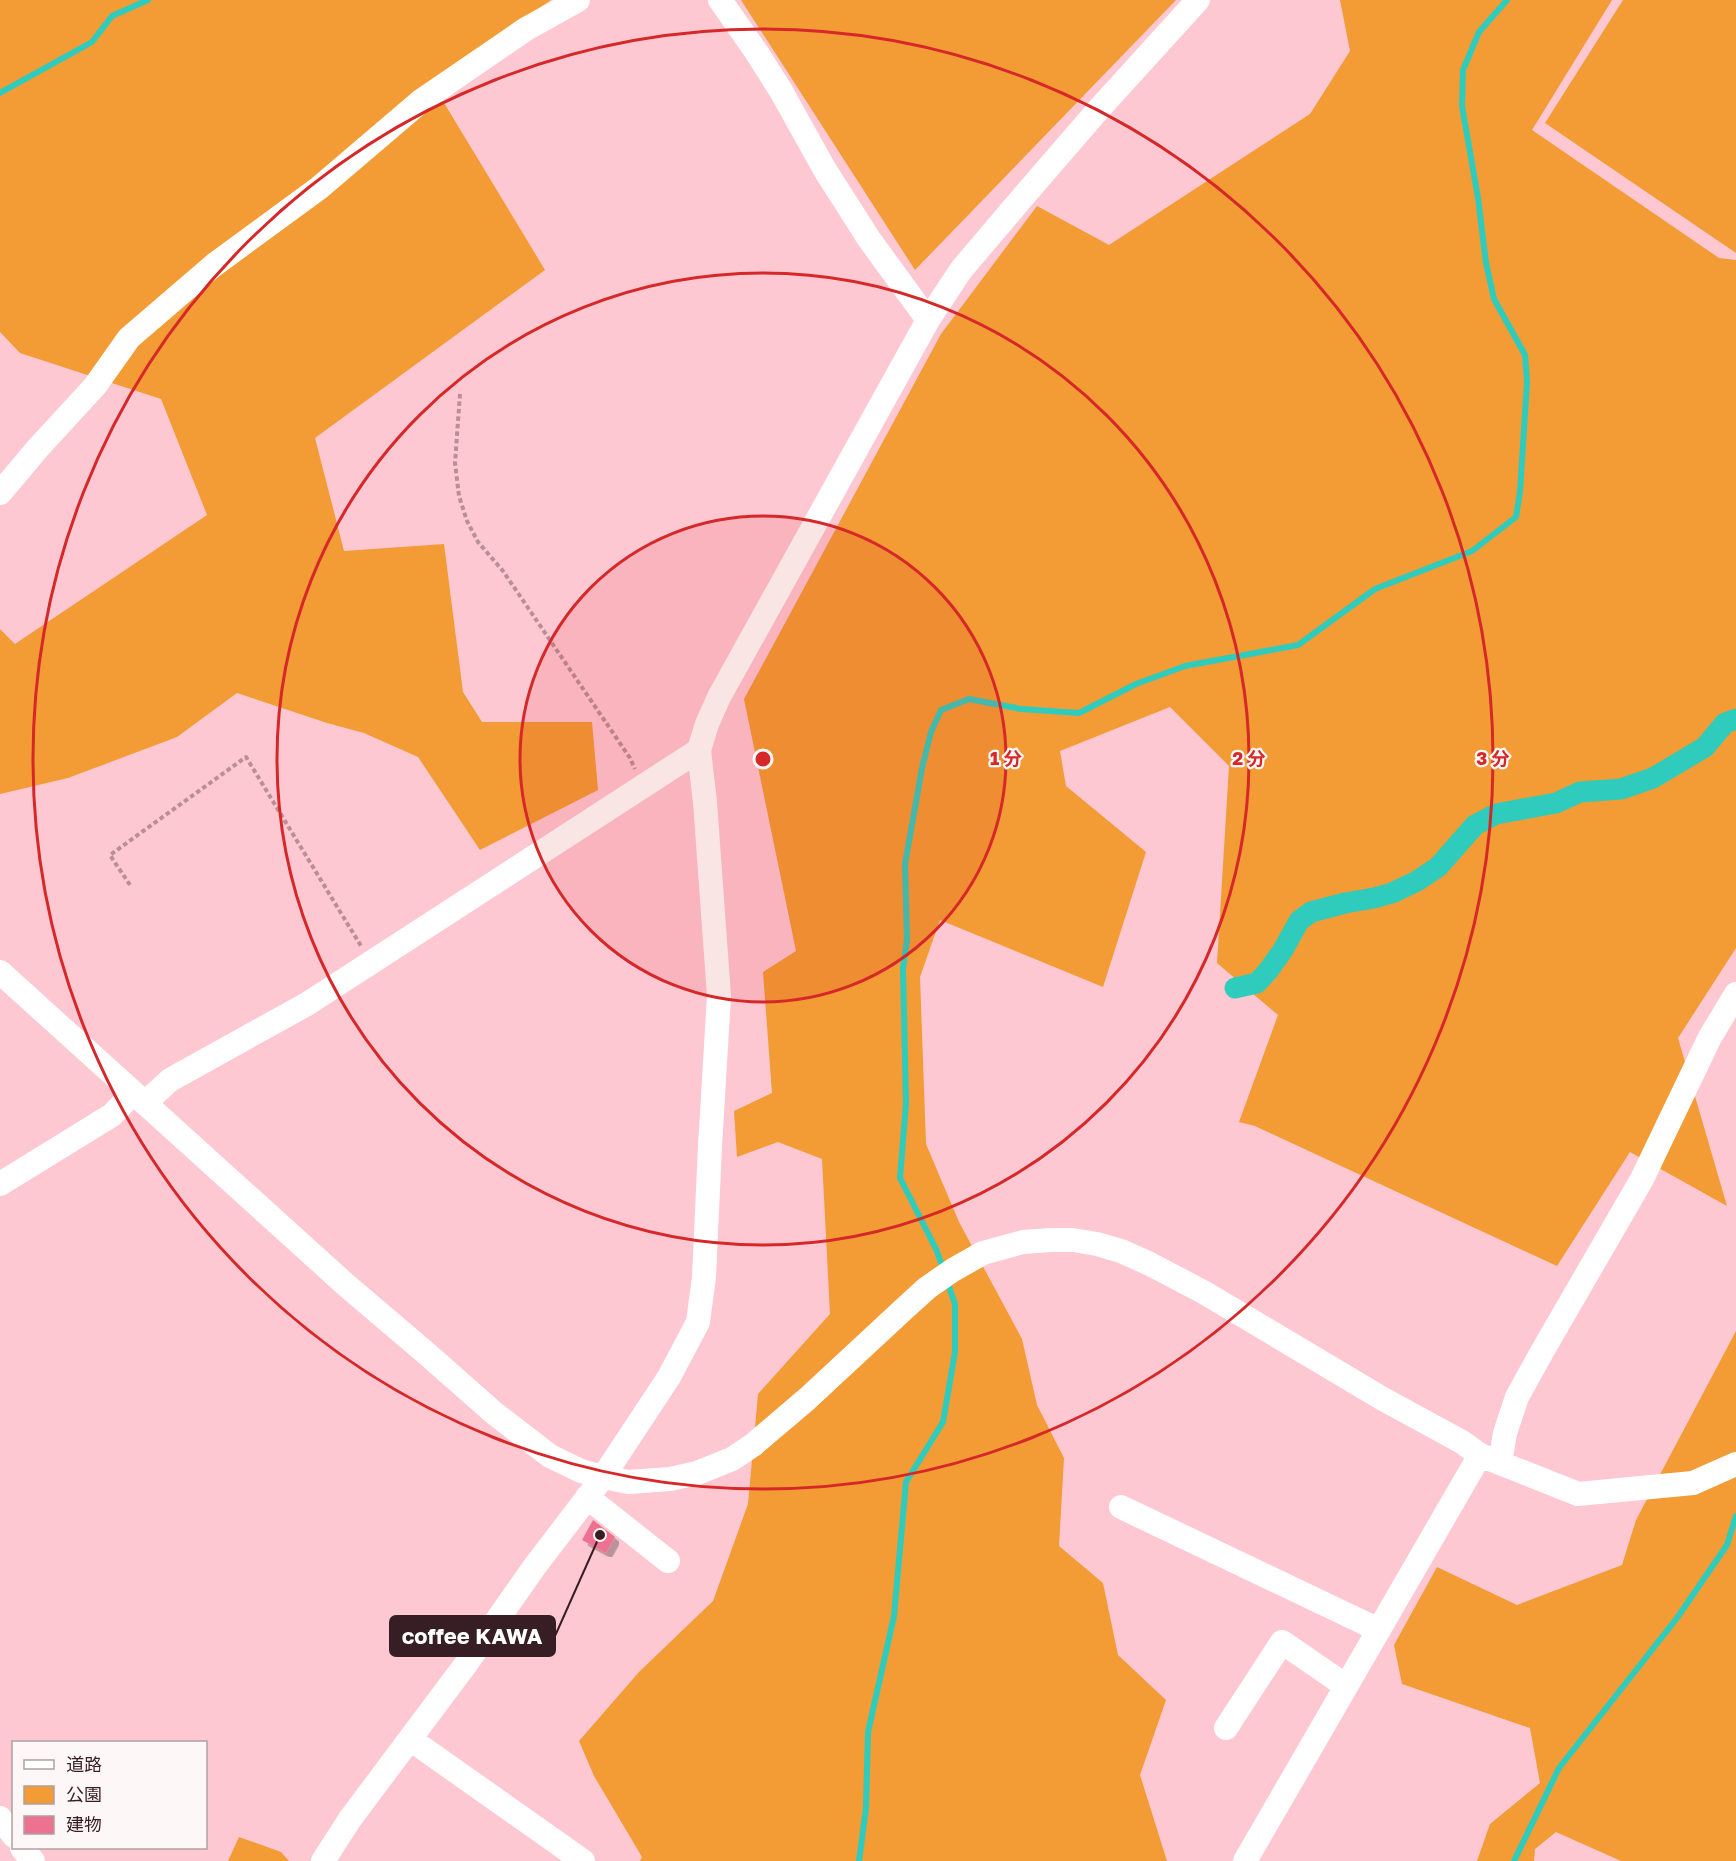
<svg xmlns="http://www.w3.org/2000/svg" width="1736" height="1861" font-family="'Golos Text','Noto Sans JP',sans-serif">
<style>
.green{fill:#f39b34}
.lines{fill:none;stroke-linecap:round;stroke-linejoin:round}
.stream{stroke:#2fccbd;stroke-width:6}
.canal{stroke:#2fccbd;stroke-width:21}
.building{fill:#ee7192;filter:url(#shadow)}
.path{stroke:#ba8e96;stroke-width:4;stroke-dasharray:4.5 3;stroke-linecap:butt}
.minor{stroke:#fff;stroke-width:24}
.ring{fill:none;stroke:#d62828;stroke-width:3}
.centre{fill:#d62828;stroke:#fef7f8;stroke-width:3}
.ring-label{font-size:18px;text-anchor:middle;font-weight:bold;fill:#d62828;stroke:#fef7f8;stroke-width:4.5;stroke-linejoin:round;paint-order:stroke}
.leader{fill:none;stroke:#371e24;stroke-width:2}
.callout-dot{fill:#371e24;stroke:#fef7f8;stroke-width:2}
.callout{fill:#371e24;stroke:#371e24;stroke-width:2}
.callout-label{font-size:22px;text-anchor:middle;font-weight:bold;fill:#fff}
</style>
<defs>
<filter id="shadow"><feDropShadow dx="5.5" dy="5.5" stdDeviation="0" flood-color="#0004"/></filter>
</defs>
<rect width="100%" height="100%" fill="#fec8d2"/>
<path class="green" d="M0,0H551L432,83L545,270L315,438L344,551L444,544L463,692L482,722H592L598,790L480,850L418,757L364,733L327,723L237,693L177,737L68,778L0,794V629L15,644L207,515L161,399L20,353L0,332Z
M741,0H1176L915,270Z
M1340,0H1612L1532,130L1719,258L1736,260V948L1678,1038L1727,1206L1630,1152L1557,1266L1255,1126L1239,1122L1278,1015L1217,963L1229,766L1170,707L1060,751L1066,786L1146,852L1103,987L940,920L920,977L926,1144L959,1222L1022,1339L1037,1405L1064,1458L1059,1546L1103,1583L1118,1655L1166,1700L1140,1775L1167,1861H640L642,1857L594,1776L579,1741L639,1672L713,1601L748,1504L758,1394L830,1314L822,1159L778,1142L737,1157L734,1111L772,1093L763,972L796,951L744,699L941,334L1037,206L1109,245L1310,114L1350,51Z
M1623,0H1736V253L1545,123Z
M1736,1331V1861H1621L1556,1832L1535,1849L1534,1861H1477L1490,1824L1540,1783L1530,1728L1402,1684L1394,1645L1437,1567L1517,1605L1622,1565L1636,1520Z
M239,1837L281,1852L289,1861H228Z"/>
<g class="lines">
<path class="stream" d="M0,93L92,42L112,16L148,0
M944,1271L936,1249L900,1178L906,1103L903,969L907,940L905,864L922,768L931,732L941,710L969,699L1021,709L1079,713L1136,684L1185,666L1298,645L1375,589L1472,551L1516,517L1520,492L1527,382L1525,355L1494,299L1486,263L1478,198L1462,106L1463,70L1479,32L1507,0
M859,1861L866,1808L868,1732L894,1616L906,1482L943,1422L955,1352V1304L947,1281
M1514,1861L1559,1768L1677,1618L1727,1545L1736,1516"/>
<path class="canal" d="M1235,988L1257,983L1268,971L1283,950L1299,921L1311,912L1345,903L1374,898L1392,893L1417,881L1438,867L1475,825L1496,814L1556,803L1580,792L1621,789L1653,778L1705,747L1725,723L1736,719"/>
</g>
<path class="building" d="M593,1520L615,1537L606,1553L582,1540Z"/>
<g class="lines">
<path class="path" d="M460,394L455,463L459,496L467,521L478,542L503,571L630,758L635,769
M130,885L110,855L246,757L361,946"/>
<path class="minor" d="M720,0L757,53L781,91L825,170L869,239L928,320
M0,493L38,448L95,386L129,338L214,265L319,188L421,101L526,29L578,0
M0,972L346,1285L426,1353L494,1413L550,1456L581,1471L603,1477L628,1482L670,1479L697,1473L732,1459L753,1445L807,1399L905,1308L927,1288L953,1270L983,1253L1023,1242L1051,1240H1073L1097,1244L1121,1251L1150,1264L1205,1293L1383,1399L1462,1442L1480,1455L1578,1494L1693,1483L1736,1464
M145,1103L170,1080L307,1004L699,750
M0,1184L112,1115L133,1093
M1500,1463L1505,1433L1517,1397L1543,1350L1642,1179L1710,1037L1736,994
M587,1497L668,1561
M1121,1507L1379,1630
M1226,1728L1282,1642L1346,1686
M410,1739L583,1861
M0,1818L14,1836
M22,1848L33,1861
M323,1861L350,1819L466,1664L535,1566L603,1477L669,1377L698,1322L704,1277L710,1146L719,996L705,802L699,750L707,724L719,697L928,320L961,270L1022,198L1098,110L1198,0
M1245,1861L1480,1455"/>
</g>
<circle cx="763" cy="759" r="243" fill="#d62828" fill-opacity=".12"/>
<g class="ring">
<circle cx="763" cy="759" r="243"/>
<circle cx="763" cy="759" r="486"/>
<circle cx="763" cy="759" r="730"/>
</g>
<circle cx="763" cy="759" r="9" class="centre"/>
<g class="ring-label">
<text x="1006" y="765">1 分</text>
<text x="1249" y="765">2 分</text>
<text x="1493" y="765">3 分</text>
</g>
<path class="leader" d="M600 1535L555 1636"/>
<circle class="callout-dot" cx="600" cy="1535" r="6"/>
<rect class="callout" x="390" y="1616" width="165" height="40" rx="6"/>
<g class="callout-label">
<text x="472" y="1644">coffee KAWA</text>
</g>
<rect x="12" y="1741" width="195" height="108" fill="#fef7f8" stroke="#aea0a3" stroke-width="1.5"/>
<rect x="24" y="1760" width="30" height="9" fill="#ffffff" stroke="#aea0a3" stroke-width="1.5"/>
<text x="66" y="1771" font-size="18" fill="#371e24">道路</text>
<rect x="24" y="1786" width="30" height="18" fill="#f39b34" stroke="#aea0a3" stroke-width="1.5"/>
<text x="66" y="1801" font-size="18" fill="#371e24">公園</text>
<rect x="24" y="1816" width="30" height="18" fill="#ee7192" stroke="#aea0a3" stroke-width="1.5"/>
<text x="66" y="1831" font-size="18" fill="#371e24">建物</text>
</svg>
